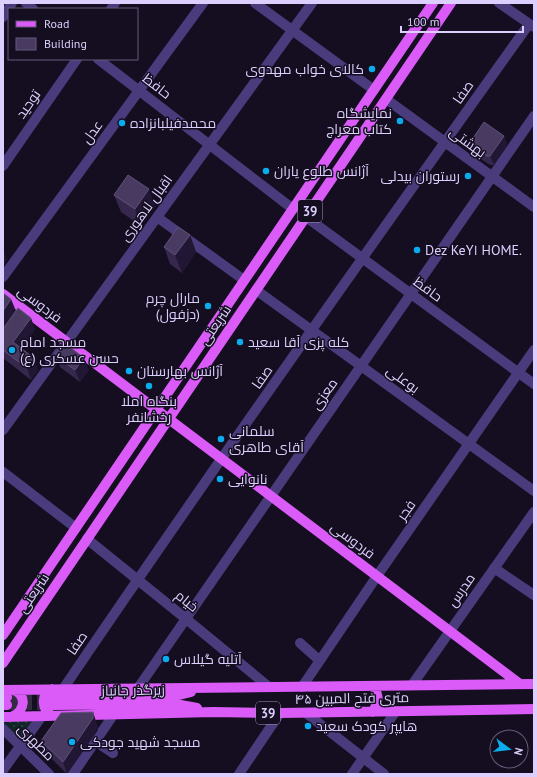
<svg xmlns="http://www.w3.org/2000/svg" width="537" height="777" font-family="'PT Sans',Cairo,sans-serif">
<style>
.grass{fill:url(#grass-dots)}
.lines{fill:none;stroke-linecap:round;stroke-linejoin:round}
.major-tunnel{stroke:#322b41;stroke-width:10;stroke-dasharray:10 5;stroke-linecap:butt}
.minor{stroke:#4a3b7d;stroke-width:10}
.major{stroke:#da5bf8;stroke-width:10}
.wall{fill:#36284d}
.shaded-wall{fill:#211633}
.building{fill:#483a60;stroke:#5f5179}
.poi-dot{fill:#0baced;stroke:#140e20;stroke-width:1.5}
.labels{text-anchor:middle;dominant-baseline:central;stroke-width:3;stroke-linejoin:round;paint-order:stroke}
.shield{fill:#140e20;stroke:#a195bb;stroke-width:1}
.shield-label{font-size:13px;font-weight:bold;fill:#ddcffd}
.poi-label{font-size:14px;fill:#ddcffd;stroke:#140e20;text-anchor:start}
.street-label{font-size:14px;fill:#ddcffd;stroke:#140e20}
</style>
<defs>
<pattern id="grass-dots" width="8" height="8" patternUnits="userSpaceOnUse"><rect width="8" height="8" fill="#112629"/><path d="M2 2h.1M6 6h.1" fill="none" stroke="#334449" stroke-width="1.8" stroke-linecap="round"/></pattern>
</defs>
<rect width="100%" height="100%" fill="#140e20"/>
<path class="grass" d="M3,720H35L19,741L3,725Z"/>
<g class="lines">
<path class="major-tunnel" d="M7,697H51
M7,705H51"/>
<path class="minor" d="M26,3L33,9
M255,3L374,90
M499,3L534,27
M111,9L115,3
M3,17L12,3
M98,59L293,209
M386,99L534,207
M3,166L77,59
M157,217L244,280
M306,217L534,384
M3,277L203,3
M256,290L534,491
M3,430L312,3
M3,472L76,528
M87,539L185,618L269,687
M494,568L534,595
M300,643L319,660
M412,685L534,512
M302,687L377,576L534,350
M138,688L534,116
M63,689C215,465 372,244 529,24
M306,713L384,774
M3,729L49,774
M95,741L113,753
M3,770L42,716
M73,774L114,714
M239,774L280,713
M352,774L396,711"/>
<path class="major" d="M3,294L520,684
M3,635L433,3
M3,663L451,3
M52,689C40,694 42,710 52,716
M3,690L534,684
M3,697H7
M51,697L175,696L191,692
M3,705H7
M51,705L175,704L197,708
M373,712C379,700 379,698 374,686
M13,716C25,711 27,694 13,690
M3,717L214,712L280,713L534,709"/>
</g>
<path class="wall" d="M504,136L507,145L494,165H490L472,153L469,144Z
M114,195L155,206L141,226L121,212Z
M190,235L196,252L182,273L170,264L164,247Z
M3,293L16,311L35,329L22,349L38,370L31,380L3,358Z
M55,355L89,370L80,382L60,367Z
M97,724L98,730L67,774L46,753L41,741Z"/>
<path class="shaded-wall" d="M504,136L507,145L494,165L490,156Z
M149,189L155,206L141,226L135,209Z
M190,235L196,252L182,273L175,255Z
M3,250L7,260L3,266Z
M11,299L18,316L3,337V311Z
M31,318L35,329L18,354L13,342Z
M34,358L38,370L31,380L27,368Z
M84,358L89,370L80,382L75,370Z
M93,712L97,724L98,730L67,774L63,762Z"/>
<path class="building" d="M484,122L504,136L490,156H487L469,144Z
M128,175L149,189L135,209L114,195Z
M178,227L190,235L175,255L164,247Z
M3,293L11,299L3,311Z
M18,308L31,318L13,342L34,358L27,368L3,350V329Z
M66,344L84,358L75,370L55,355L62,346Z
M93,712V718L63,762L41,741L61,713Z"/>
<g class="poi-dot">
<circle cx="372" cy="69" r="4"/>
<circle cx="400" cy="121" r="4"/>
<circle cx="122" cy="123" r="4"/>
<circle cx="266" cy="171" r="4"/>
<circle cx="468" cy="176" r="4"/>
<circle cx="417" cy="250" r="4"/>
<circle cx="208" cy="306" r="4"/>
<circle cx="240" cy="342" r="4"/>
<circle cx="12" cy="350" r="4"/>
<circle cx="129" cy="371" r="4"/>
<circle cx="149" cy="386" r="4"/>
<circle cx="221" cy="439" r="4"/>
<circle cx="220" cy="479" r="4"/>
<circle cx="166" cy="659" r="4"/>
<circle cx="308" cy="726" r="4"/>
<circle cx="72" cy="742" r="4"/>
</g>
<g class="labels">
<g class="shield">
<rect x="298" y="200" width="24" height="22" rx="3"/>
<rect x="256" y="702" width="24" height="22" rx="3"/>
</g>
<g class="shield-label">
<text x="310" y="211">39</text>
<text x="268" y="713">39</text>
</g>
<g class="poi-label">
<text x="364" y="69" text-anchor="end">کالای خواب مهدوی</text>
<text x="392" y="113" text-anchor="end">نمایشگاه<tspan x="392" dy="16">کتاب معراج</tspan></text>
<text x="130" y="123">محمدفيلبانزاده</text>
<text x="274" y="171">آژانس طلوع یاران</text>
<text x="460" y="176" text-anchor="end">رستوران بیدلی</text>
<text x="425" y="250">Dez KeY۱ HOME.</text>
<text x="200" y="298" text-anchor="end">مارال چرم<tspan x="200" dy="16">(دزفول)</tspan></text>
<text x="20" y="342">مسجد امام<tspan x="20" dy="16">حسن عسکری (ع)</tspan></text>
<text x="248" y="342">کله پزی آقا سعید</text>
<text x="137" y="371">آژانس بهارستان</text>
<text x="149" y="401" text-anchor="middle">بنگاه املا<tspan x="149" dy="16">رخشانفر</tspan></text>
<text x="229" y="431">سلمانی<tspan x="229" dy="16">آقای طاهری</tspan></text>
<text x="228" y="479">نانوایی</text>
<text x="174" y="659">آتلیه گیلاس</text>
<text x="316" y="726">هایپر کودک سعید</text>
<text x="80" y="742">مسجد شهید جودکی</text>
</g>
<g class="street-label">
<text transform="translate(157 86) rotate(38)">حافظ</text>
<text transform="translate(463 92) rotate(-55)">صفا</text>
<text transform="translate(28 104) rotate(-55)">توحید</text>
<text transform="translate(92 132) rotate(-54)">عدل</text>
<text transform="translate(468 142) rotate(36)">بهشتی</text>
<text transform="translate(146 208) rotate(-54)">اقبال لاهوری</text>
<text transform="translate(428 289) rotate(36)">حافظ</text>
<text transform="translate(40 304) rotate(37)">فردوسی</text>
<text transform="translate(215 325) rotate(-56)">شریعتی</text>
<text transform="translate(262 377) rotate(-55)">صفا</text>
<text transform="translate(403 379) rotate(36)">بوعلی</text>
<text transform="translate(324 394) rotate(-55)">معزی</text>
<text transform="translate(406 510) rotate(-55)">فجر</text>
<text transform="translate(353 540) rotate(37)">فردوسی</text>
<text transform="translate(461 590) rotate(-55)">مدرس</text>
<text transform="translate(33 593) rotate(-56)">شریعتی</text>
<text transform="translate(187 601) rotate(39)">خیام</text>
<text transform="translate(77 643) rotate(-56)">صفا</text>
<text transform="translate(133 690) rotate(-1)">زیرگذر جانباز</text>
<text transform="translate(352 698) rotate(-1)">۴۵ متری فتح المبین</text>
<text transform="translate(36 742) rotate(45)">مطهری</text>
</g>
</g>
<rect width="537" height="777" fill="none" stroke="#ddcffd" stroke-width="8"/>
<rect x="8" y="8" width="130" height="52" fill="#140e20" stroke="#645b78"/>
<rect x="16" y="21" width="20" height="6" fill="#da5bf8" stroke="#645b78"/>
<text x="44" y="28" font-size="12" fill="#ddcffd">Road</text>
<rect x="16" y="38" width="20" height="12" fill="#483a60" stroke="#645b78"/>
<text x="44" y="48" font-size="12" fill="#ddcffd">Building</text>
<g transform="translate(509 749) rotate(105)"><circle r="19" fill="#140e20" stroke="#645b78"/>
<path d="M0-3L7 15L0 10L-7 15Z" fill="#0baced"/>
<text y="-6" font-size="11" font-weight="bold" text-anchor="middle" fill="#ddcffd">N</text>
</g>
<path d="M401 26v6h122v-6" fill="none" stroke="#ddcffd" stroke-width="2"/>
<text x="407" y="26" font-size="12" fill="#ddcffd" stroke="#140e20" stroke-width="3" paint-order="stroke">100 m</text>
</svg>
